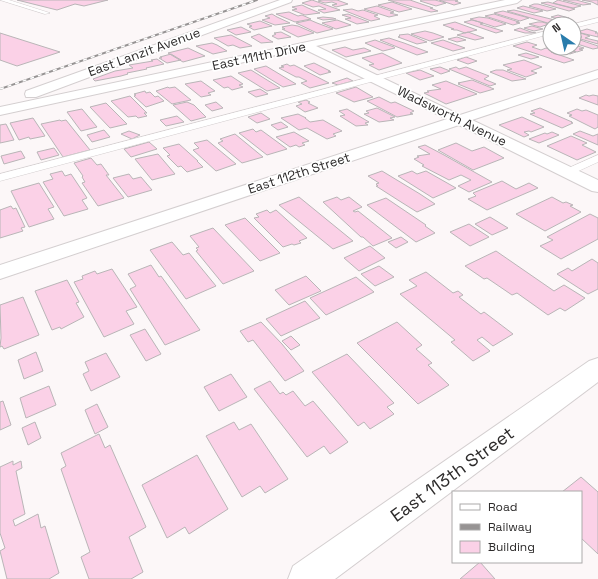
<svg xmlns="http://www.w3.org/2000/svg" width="598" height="579" font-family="'Space Grotesk',sans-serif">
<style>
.building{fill:#fbd1e7;stroke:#b9b5b7}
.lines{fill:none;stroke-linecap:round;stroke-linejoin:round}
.service-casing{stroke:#d4cfd0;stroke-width:1}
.minor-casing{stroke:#d4cfd0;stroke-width:2}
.service{fill:#fff;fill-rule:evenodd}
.minor{fill:#fff;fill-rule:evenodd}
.rail-casing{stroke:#969393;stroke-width:2}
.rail{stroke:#fff;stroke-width:1.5;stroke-dasharray:4;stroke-linecap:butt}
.labels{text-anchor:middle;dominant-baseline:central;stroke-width:3.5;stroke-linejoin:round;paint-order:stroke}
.far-street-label{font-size:13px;fill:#2d2b2b;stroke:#fff}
.near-street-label{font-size:18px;fill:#2d2b2b;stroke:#fff}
</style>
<rect width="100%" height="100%" fill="#fcf7f8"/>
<path class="building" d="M17,0H108L84,6L75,4L57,10Z
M312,0L340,10L324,13L318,10L326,9L319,6L313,7L302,3Z
M322,0H337L348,4L336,7L332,5L337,4L332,2L325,3L318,1Z
M388,0H410L433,8H430L438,11L431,12Z
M422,0H435L446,3L436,6L420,1Z
M439,0H456L458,1H455L461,3L454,5Z
M558,0L581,6L573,8L553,3Z
M563,0H576L591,4L583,5Z
M582,0H598V5L592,2Z
M392,2L412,9L399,12L378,5Z
M548,2L575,9L569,11L541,3Z
M534,4H538L556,9L547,11L529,6Z
M302,5L308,8L320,13L305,15L292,10L297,9L292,7Z
M377,6L394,12L390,13L398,15L389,17L364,9Z
M523,6L543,11L534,13L517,8Z
M352,9L358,11L363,10L378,15L374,16L380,19L371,21L343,10Z
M514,10L563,22L560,23L564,24H551L507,11Z
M503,11L529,18L520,21L494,13Z
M289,12L298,16L302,15L311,19L295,22L276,14Z
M272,14L277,17L290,23L275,25L262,20L270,18L265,16Z
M348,14L369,22L357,24L345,19L351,18L342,15Z
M494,14L519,22H516L520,23L513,25L485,16Z
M558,15L569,18L562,20L551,17Z
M323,17L333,18L336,19L323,20L317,18Z
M479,17L488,18L506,24L495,27L470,19Z
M310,20L317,23L333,29L317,33L296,23Z
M337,20L351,25L336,29L322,23Z
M472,20L483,23L480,24L503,31L496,33L464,22Z
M260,21L272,26L254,30L249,27L252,26L247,24Z
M455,22L477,30L465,33L457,30H454L451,29H454L443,25Z
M538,22H542L549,24L540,27L529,24Z
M292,25L298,26L314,33L298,37L282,29H285L282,27Z
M532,26L543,29L534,31L524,28Z
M241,27L251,32L236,35L227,30Z
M520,28L531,32L536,33H525L514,30Z
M587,29L597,32L595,33H598V37L577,32Z
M425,31L433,33L444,37L430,41L411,34Z
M281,32L291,37L278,39L272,36L276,34L274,33Z
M468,32L484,38L475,40L457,35Z
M0,33L60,52L17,66L0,60Z
M580,33L590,36L585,38L598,41V44L577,38L582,37L575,34Z
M259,34L271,41L273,42L261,43L251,37Z
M408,34L427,42L417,44L398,37L400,36L399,35Z
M231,35L252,46L240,48L233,45L228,46L214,38Z
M457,37L466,40L457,42L448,39Z
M389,38L404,43L428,52L417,55L380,40Z
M577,39L598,46V48L593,49L574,43V40Z
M375,40L394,47L395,48L383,51L365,43Z
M443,40L465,48L453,51L431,43Z
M527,42L537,45L532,47L541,50L546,48L555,51L551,52L574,60L564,63L513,46Z
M212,43L217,45L227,51L213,54L196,46Z
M574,45L584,48L579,49L583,50L577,52L564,48H574Z
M345,47L353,50L364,48L371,51L346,57L332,50Z
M188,48L205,56L183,62L168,53Z
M564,48L576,52L570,54L558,50Z
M382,53L402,63L379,70L369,65L374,64L362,58Z
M526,53L539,57L531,59L518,55Z
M171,54L181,60L167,63L159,58H162L160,57Z
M466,57L477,61L468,64L457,60Z
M157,59L164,64L146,68L147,69L127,73L128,74L121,76L95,81L93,79L115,71L133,68L129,65L153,61L151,60Z
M524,60L542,67L531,71L537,73L526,77L507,70L512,69L503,65Z
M314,63L330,71H328L331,72L320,75L304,66Z
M287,64L290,66L294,65L329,83L310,88L301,83L307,81L299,77H296L279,68L284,67L281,66Z
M266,66L296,84L283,87L254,69Z
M440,67L450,71L441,74L430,69Z
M456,67L459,69L466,67L489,76L484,79L496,84L490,86L449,69Z
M251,70L280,88L267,91L238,73Z
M420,70L434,76L420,80L406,73Z
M496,70H503L526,79L512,81L490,72Z
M231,76L243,84L239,85L243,87L232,90L228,87L224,88L213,80Z
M347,78L353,81L338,85L332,83Z
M472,80L494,89L480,93L458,84L460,83H458Z
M201,81L215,91L208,93L211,95L201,97L185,84Z
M446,81L477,94L446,104L424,93L429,92L427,91L441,89L432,85Z
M168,87L169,88L175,87L191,100L172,104L156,91Z
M356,87L373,97L354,102L336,93Z
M260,89L268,94L256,97L248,92Z
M145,91L146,93L150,92L155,97L158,96L164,101L146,107L134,96L136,95L134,94Z
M586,95L589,96L593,95L598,96V105L579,98Z
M130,96L147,113H144L147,116L138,118L136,116L128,117L111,101Z
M379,97L391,103L395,102L414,111L410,113L413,114L397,117L367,101Z
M306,100L310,102L308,103L318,108L305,112L296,106L302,104L298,102Z
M187,102L194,105L206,117L191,121L173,105Z
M216,102L223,108L212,111L205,105Z
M106,103L127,124L110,128L90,107Z
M377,108L395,117L390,118L394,120L379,122L364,114L369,113L366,111Z
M540,108L572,122H571L573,123L562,128L530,114L535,113L531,111Z
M82,109L97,127L81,131L67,112Z
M347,109L369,122L365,123L368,125L356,126L340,116L345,115L339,111Z
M577,109L582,111L586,110L598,115V127L595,129L569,116L572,115L567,113Z
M261,113L270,119L257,123L248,117Z
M298,114L306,118H305L310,122L323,120L342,131L333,134L336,136L327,139L307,128L299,130L281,118Z
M177,116L184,122L166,126L160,120Z
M522,117L544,127L531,132L529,131L524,132L529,135L524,137L499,125Z
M33,118L45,136L30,139L29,137L19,140L10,123Z
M60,120L61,121L66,120L90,150L63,157L41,124Z
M281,122L288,127L278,130L271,125Z
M6,124L14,140L0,143V125Z
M253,129L256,132L261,130L287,149L267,155L239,133Z
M104,130L110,137L92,142L87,135Z
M129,131L140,135L132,139L121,134Z
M580,131L593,136L598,134V145L573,134Z
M294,132L309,141L302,143L305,145L299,147L296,145L290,147L276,137Z
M552,132L559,135L539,143L529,139L545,133L547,134Z
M235,134L263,157L242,163L218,143L223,141L220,139Z
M571,136L587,143L582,145L596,152L577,160L547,146Z
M207,140L236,164L216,171L193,150L199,148L194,143Z
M149,142L157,149L131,157L124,149Z
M456,143L472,151L484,147L504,158L473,170L438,150Z
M179,144L198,161H197L203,167L187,172L181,166L178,167L167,156L170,155L163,148Z
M425,145L444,155L492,182L469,192L458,186L471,180L461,175L449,180L422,166L424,165L414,159L419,157L417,156L430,154L418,147Z
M54,148L59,155L41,160L37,152Z
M21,151L25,158L4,164L1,156Z
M158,154L175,174L152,180L135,159Z
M91,158L97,165L101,164L109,175H106L124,198L98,206L82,183L85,182L82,177L83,176L74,163Z
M62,171L65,176L71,174L87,198L82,200L88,209L64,216L43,182L53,179L50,174Z
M382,171L420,194L435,204L417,212L401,202L376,186H378L376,184L379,183L368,176Z
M412,171L417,174L426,171L456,188L433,198L398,176Z
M129,174L133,179L141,177L152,190L128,197L113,178Z
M502,181L516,189L529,183L538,188L487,210L468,199L476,196L473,193Z
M39,183L54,207L48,209L54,219L29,227L11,191Z
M299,197L353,241L333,249L279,205Z
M337,197L341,200L349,197L362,207L353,211L355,212L358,211L392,238L373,246L363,237H361L323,202Z
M552,197L563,203L566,202L573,205L570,206L581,212L545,231L516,214Z
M386,198L426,225L425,226L435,233L416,242L367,205Z
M11,206L13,209L16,208L25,227L21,228L23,231L0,238V210Z
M267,210L270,213L276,210L307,238L299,241L301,243L294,245L292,244L283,247L254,218L259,217L256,214Z
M590,214L598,218V239L561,259L540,246L553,240L547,237Z
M490,217L508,228L492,235L475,224Z
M245,218L280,253L260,261L225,225Z
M469,224L489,237L470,246L450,232Z
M213,228L254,271L223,284L196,251L198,250L196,248L199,247L190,236Z
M401,237L408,242L396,248L388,242Z
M172,242L183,255L189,253L216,286L186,299L150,250Z
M370,246L385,258L359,271L344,258Z
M496,251L554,291L564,285L585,298L565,311L560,308L548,315L517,293L512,295L487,278L484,279L465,266Z
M592,259L598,263V289L588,294L557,274L568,268L572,271Z
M151,265L159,277L161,276L200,330L165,345L130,289L136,286L128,274Z
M379,266L394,277L375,286L361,274Z
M112,269L137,307L126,311L134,324L104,337L74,282L83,279L82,276L95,271L97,274Z
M426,272L453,293L458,291L463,295L459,297L481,314L484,312L513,334L493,346L482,337L477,340L490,351L473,361L451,342L455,340L400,294L417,286L409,280Z
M306,276L321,291L289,305L275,290Z
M356,277L374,292L326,315L310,298Z
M67,280L79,302L76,303L84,317L61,329L60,327L52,330L35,291Z
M23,297L39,335L4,349L2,346L0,347L1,338L0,305Z
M305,301L320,318L281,336L266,319Z
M261,322L282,344L304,371L285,381L253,340L248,342L240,331Z
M397,322L422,345L416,349L432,363L428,365L449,385L418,404L357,343Z
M145,329L161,354L146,361L130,335Z
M291,336L300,345L291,350L282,341Z
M36,352L43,371L24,379L18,360Z
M106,353L120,377L91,391L83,374L89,371L85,362Z
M347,354L394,403L387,407L394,414L370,429L364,422L358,426L312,372Z
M231,374L247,397L219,411L204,387Z
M270,381L280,394L283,392L286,395L293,391L305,406L313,401L348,442L330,454L324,446L307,457L254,389Z
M49,386L56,405L26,418L20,398Z
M3,401L11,425L0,430V402Z
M97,404L108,427L95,434L85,410Z
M35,422L41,438L28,445L22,428Z
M234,422L239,430L251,424L288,479L265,493L260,486L242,497L206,436Z
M99,434L105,448L110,445L146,527L129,537L143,572L131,579H89L81,557L90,552L61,469L66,466L61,453Z
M197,455L228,509L189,534L185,527L167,538L142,485Z
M13,461V465L21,461L22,468L16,471L25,514L13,520L15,526L38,514L41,528L45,526L59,573L49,579H7L0,551L5,548L0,533V467Z
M581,477L598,492V554L581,538V492H562Z
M480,562L495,579H460Z"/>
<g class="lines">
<defs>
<path id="service" d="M0,0H9L50,13L45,14Z
M598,18V22L574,28V24Z
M550,30V34L0,181V174Z
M598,155V162L572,174H564L562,172L564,170Z"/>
<path id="minor" d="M280,0H292L291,2L36,97H26L25,94L26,91Z
M505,0H521L517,3L316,46L460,115L598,70V78L472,120L598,180V192L592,191L459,125L0,279V265L447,119L304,49L0,115V107Z
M598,358V382L335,579H288L293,566L589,361Z"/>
</defs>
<use href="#service" class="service-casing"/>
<use href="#minor" class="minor-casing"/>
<use href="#service" class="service"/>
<use href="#minor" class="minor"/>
<defs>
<path id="rail" d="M0,89L257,0"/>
</defs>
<use href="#rail" class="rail-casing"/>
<use href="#rail" class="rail"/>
</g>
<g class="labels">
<g class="far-street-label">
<text transform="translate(144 52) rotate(-20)">East Lanzit Avenue</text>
<text transform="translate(259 56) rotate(-12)">East 111th Drive</text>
<text transform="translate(452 116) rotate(26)">Wadsworth Avenue</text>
<text transform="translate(299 173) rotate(-18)">East 112th Street</text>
</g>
<g class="near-street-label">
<text transform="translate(452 474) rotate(-36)">East 113th Street</text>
</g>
</g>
<rect x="452" y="491" width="130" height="72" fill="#ffffff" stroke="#abaaaa"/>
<rect x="460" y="504" width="20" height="6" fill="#ffffff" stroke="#abaaaa"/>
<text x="488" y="511" font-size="12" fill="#2d2b2b">Road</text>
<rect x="460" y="524" width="20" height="6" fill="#969393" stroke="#abaaaa"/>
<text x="488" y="531" font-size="12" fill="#2d2b2b">Railway</text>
<rect x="460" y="541" width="20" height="12" fill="#fbd1e7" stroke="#abaaaa"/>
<text x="488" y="551" font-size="12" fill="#2d2b2b">Building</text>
<g transform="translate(562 36) rotate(326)"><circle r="19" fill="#ffffff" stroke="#abaaaa"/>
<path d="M0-3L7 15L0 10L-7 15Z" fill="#297cac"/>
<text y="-6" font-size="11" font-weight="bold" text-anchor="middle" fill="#2d2b2b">N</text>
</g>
</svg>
